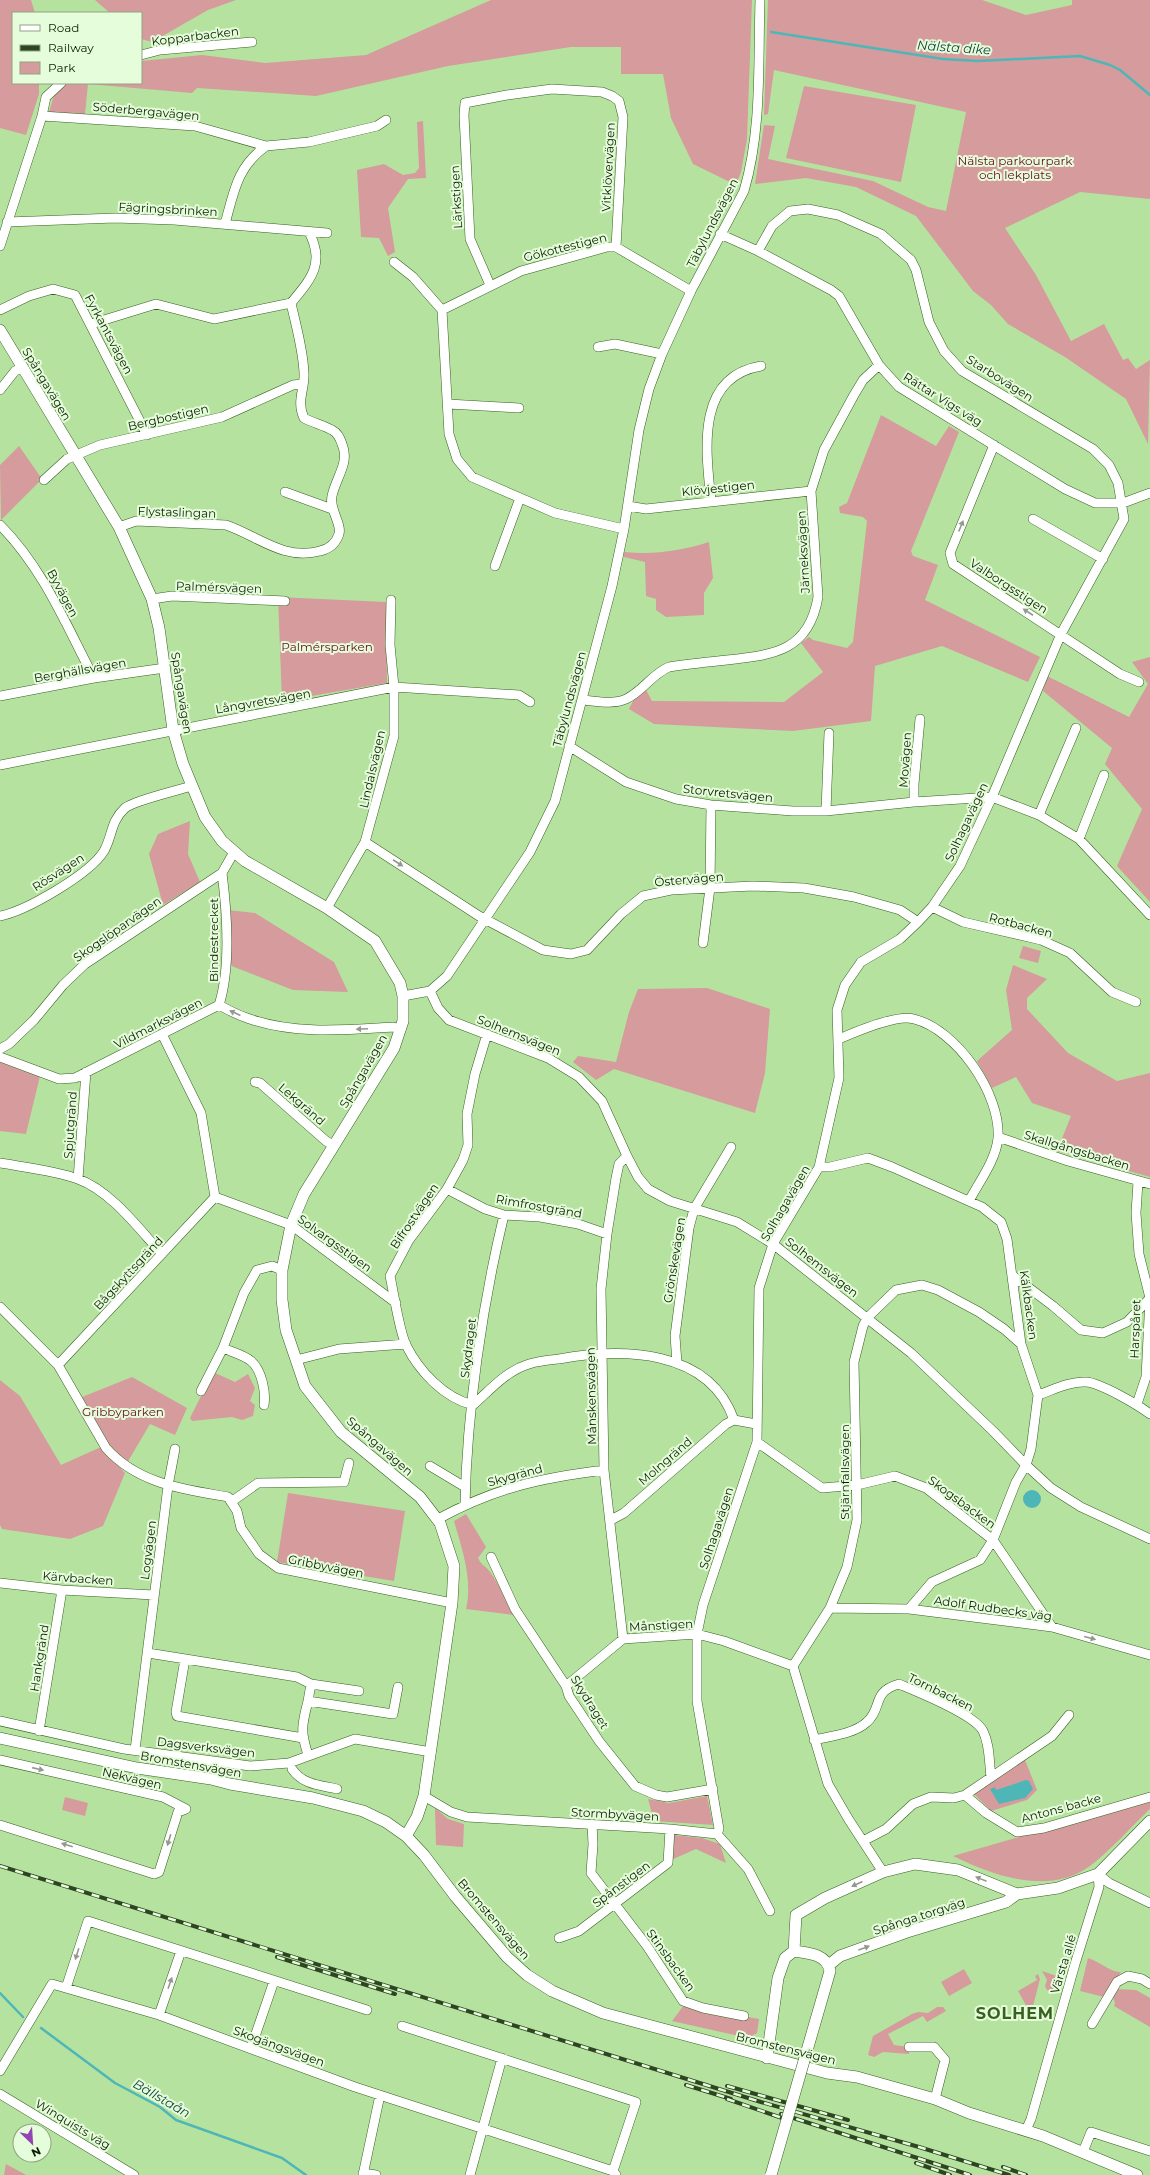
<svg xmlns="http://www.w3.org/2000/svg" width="1150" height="2175" font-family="Montserrat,sans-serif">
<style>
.green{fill:#d59b9d}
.water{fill:#4fb6b7}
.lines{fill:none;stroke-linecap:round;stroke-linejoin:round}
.stream{stroke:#4fb6b7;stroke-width:2.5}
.minor-casing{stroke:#376021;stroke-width:10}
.tertiary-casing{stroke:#376021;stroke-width:12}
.minor{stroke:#fff;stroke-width:9}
.tertiary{stroke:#fff;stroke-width:11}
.rail-casing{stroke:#2e4522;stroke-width:4}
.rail{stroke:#e5fdda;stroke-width:2.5;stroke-dasharray:8;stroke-linecap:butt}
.tertiary-bridge-casing{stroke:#376021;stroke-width:12;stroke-linecap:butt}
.tertiary-bridge{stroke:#fff;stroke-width:11}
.oneway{fill:#929a8e}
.labels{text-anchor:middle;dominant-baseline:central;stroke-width:4;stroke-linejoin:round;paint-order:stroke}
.street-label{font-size:12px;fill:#0d1e04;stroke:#e5fdda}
.park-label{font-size:12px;fill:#6a0c21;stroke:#e5fdda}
.water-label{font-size:13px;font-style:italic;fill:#0c3d3d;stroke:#e5fdda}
.district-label{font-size:16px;font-weight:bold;letter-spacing:1px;fill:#386121;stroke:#e5fdda}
</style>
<rect width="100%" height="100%" fill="#b5e39f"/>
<path class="green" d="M0,0H31L35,13H13V83H39V94L26,135L0,128Z
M95,0H236L208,10L152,42L141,39V13H110Z
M491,0H752L747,139L741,172L736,185L693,164L671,118L663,74H621V47H571L448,66L316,96L197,88L192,93L88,84L85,114L49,112L55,92L67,83H141V61L202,55L265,63L366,55Z
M768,0H982L1026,15L1072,5V0H1150V199L1080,192L1005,228L1036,275L1071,341L1104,324L1123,360L1128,358L1136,369L1150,360L1148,444L1126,399L1065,357L1008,324L991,305L973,291L916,216L856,187L806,178L755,184L764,125L775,126L768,159L873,181L928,207L946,211L966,112L774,70L768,114L764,115Z
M804,86L916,105L901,182L786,158Z
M423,121L426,178L408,179L388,208L395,252L388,256L379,238L361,237L357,170L384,164L403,175L415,173L419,168L417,122Z
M881,415L936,446L949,426L959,432L911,551L913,556L938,565L925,600L1040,657L1028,682L942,646L875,666L871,721L793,731L654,724L629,709L633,701L645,688L652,701L784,702L823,672L801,643L809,637L813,640L847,648L853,642L867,521L863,517L840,513L839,507L847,503Z
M19,446L42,479L1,520L0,465Z
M709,542L713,578L704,593V615L666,617L656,610V599L646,596L645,562L624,557V552C653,555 681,551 709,542Z
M278,597L386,602L387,683L282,701Z
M1150,657V902L1117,866L1142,809L1105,764L1112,748L1043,691L1047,676L1129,717L1148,684L1132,662Z
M190,821L188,854L200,882L163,905L149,854L158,834Z
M228,910L255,913L334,962L348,992L293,990L229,965Z
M1023,946L1041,951L1038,963L1019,958Z
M1013,965L1047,979L1027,998V1009L1068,1053L1117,1081L1150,1073V1177L1057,1151L1071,1116L1032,1103L1016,1077L992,1088L977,1061L1012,1030L1006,990Z
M707,988L770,1009L765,1073L755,1113L614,1069L596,1080L573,1062L578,1056L616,1062L629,1012L638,989Z
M0,1062L40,1076L26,1134L0,1131Z
M213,1372L235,1382L248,1374L255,1388L250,1401L255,1405L253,1416L242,1420L232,1417L192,1421L190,1418Z
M132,1377L187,1408L175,1435L150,1424L127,1463L112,1449L82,1397Z
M0,1380L20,1396L61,1465L101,1447L125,1473L103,1526L70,1539L2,1529L0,1525Z
M288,1493L405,1511L394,1581L277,1562Z
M466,1514L486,1547L478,1558C481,1565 486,1566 490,1572C500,1585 506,1601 513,1615L466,1609C473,1580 462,1549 454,1521Z
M1025,1760L1037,1790L1027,1800L991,1811L973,1793Z
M707,1796L713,1825L654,1821L648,1799L669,1803Z
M65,1797L88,1803L85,1816L62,1810Z
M1150,1799V1809C1132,1826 1109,1852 1090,1866C1049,1896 994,1876 953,1856Z
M435,1808L448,1819L464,1824L463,1847L436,1845Z
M673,1835L702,1838L720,1844L726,1863L696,1849L671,1860Z
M1088,1958C1099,1961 1111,1973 1121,1972L1104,1997L1080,1991Z
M964,1969L972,1983L949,1996L941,1982Z
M1042,1971L1060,1977L1056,1993L1047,1990L1045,1986L1047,1980Z
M1038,1974L1040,1979L1031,2014L1018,1991L1037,1980L1035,1976Z
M1116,1989L1136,1990L1150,1998V2027L1114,2006L1115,2003L1112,1995Z
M684,2005L759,2019L757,2033L748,2038L672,2021Z
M937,2007H943L946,2011L927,2022L923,2016L888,2034L894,2045L909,2047V2054L883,2052L874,2057L868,2055L873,2036L912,2014L918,2012L928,2013Z
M6,2164L26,2175H4Z"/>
<path class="water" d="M1023 1499a9 9 0 1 1 18 0a9 9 0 1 1-18 0Z
M1026,1780L1029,1781L1033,1789L1025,1798L999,1804L990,1789L995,1787L996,1790Z"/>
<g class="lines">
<path class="stream" d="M771,32L943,59L978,61L1080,56L1110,65L1120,70L1150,95
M0,1993L23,2017
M41,2028L115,2083L160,2107L176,2120L282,2158L306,2175"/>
<defs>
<path id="minor" d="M141,55L160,50L252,42
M42,116L195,126L266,146L309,142L377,126L386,120
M7,222L115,218L174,220L327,233
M225,224C234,191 237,167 266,146
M720,234L758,251L831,290L839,296L879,365L899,387L1065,489L1095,503H1123L1150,493
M0,246L42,116L46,97L61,83
M394,262L413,277L442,310L449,434L457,459L472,477L555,513L624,529
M490,285L470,239L464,115L465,103L507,95L552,89L602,92L612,96L619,101L623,117L616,247
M0,310L29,296L53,289L75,295L147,435
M442,310L521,271L607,247H616L691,291
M91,324L156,304L214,319L291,303
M598,347L615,344L662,354
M0,390L15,371L22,368
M448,404L519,408
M994,445L950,553L953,564L1120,674L1139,682
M44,480L67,459L100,445L222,417L293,385L302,384
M285,492L332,509
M711,501C706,451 695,377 761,366
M628,506L646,509L811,491
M1033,519L1103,559
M0,525C43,568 66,625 94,678
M119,527L136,521L226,525C258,536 284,561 320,551C329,549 336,543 339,534C342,524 329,509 332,496C336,477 350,463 342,444C340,438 338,433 332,430C323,425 313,423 304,418C296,401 305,389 304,373C303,349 296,326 291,303C312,278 325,263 309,232
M495,566L520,498
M152,599L172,596L285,601
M0,696L94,678L165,668
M582,700C596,701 613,705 626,699C643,691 652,674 669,667C688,664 708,662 727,660C774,655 809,651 818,597L811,491L824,450L854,395L863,380L879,365
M569,746L626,782L676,799L711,805L793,811H826L914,802L992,797L1039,815L1079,839L1150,915
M0,765L394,687L519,695L530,702
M914,802V784L920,719
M826,811L829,733
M1039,815L1076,728
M1079,839L1104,775
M365,842L479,916L543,950L571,954L587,950L621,914L643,896L671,890L753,886L804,888L854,897L900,910L918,922
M932,907L963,922L1041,940L1070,953L1112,992L1136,1002
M327,908L365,842L394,736V687L390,645L391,600
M0,916C26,911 90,874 104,851C113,835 110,822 125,808C135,800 177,791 191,786
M703,943L710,888L711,805
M430,991L438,1008L449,1020L548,1058L579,1077L602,1101L627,1156L638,1177L648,1189L670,1201L737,1222L773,1244L911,1353L993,1431L1026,1465L1051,1488L1081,1507L1150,1539
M403,996L430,991L447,976L530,852L555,801L612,586L624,529L639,430L649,389L662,354L691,291L744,191C762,130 758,64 760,0
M219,1005C228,1010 238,1015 247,1018C294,1035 344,1030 393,1027L401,1029
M219,1005C231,967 227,912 222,873
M162,1034L201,1113L215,1197
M487,1034L475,1074L467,1114L468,1145L463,1160L447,1189L409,1240L390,1276C394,1294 399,1330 406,1345C419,1371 444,1398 473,1405C490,1390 506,1371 529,1364C538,1361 549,1360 559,1359C621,1348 709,1348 734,1420L756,1424
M839,1039C855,1032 898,1014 914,1019C957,1030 1001,1094 998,1138C996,1160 979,1182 969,1201
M0,1049L9,1044L34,1020L63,985L85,964L222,873L234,852
M0,1057L59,1079L75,1078L219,1005
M255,1082L260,1083L326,1141L333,1145
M998,1137L1068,1161L1150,1184
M0,1163C23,1167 57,1171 78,1179C111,1191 139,1229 162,1254
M819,1167H830L868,1158L892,1167L982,1207L1001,1222L1007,1239L1021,1344L1038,1395L1031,1449L1026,1465L1016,1482L993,1540L980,1560L932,1582L909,1609
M78,1179L86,1072
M447,1189L485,1209L504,1215L540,1217L578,1224L607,1234
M215,1197L291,1225L396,1303
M1012,1275L1053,1306L1081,1330L1103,1333L1127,1322L1150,1298
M0,1307L58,1365L106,1448C138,1484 183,1489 228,1497L237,1511L241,1528L259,1554L278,1568L452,1603
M296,1360L339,1349L406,1344
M677,1363L675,1336L689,1228L694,1209L731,1147
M58,1365L215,1197
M201,1391L223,1348
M1038,1395C1053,1390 1070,1381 1086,1382C1101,1383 1138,1405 1150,1414
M1137,1404L1146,1377L1150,1298L1139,1254L1136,1213L1138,1182
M264,1405C266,1393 262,1370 251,1361C244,1355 232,1352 223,1348L244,1293L257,1270L272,1266L282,1270
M757,1442L822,1488L857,1485L895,1476L926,1488L993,1540L1052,1627
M430,1466L465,1487
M231,1502L258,1483L344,1482L349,1463
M465,1505C467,1411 482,1306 504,1215
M438,1519C495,1488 540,1478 604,1470
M611,1520L624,1513L726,1424L734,1420
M491,1557L515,1609L566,1686L569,1696L599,1741L635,1786L656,1795L667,1797L713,1789
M0,1583L62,1590L154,1595
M830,1608L909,1609L1052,1627L1150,1655
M623,1639L604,1470L601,1289L607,1234L616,1178L619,1164L627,1156
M148,1653L297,1677L311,1684
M185,1659L176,1712L177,1716L303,1738
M566,1686L623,1639L697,1634L724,1641L793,1666
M308,1701L311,1684L359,1691
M0,1721L124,1749L250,1766L289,1763L355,1739L431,1752
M39,1731L62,1590
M814,1740C831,1736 854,1734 867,1722C883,1708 871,1692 899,1684C918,1692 974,1714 983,1731C990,1745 989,1762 991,1777
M135,1750L168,1486L175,1449
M308,1755C300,1730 302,1725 308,1701L393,1714L398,1687
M0,1760L163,1797L186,1809
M292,1769C303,1785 320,1785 337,1789
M965,1795L986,1813L1017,1832L1044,1828L1150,1797
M424,1796L451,1812L467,1817L670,1829L717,1834L748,1869L770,1911
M592,1824L593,1844L591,1873L647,1946L683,2001L703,2008L744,2016
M0,1825L154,1874L159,1872L178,1812L186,1809
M717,1834L719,1829L697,1701V1634L703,1605L757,1442L759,1288L773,1244L819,1167L839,1078L837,1010L845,985L861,962L900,939L918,922L932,907L960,866L992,797L1061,634L1124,519L1118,483L1109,465L1093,449L962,371L944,351L929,322L916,270L911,260L881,234L838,215L808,209L790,211L772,226L758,251
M863,1841L886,1829L913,1804L931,1797L954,1798L965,1795L1052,1736L1069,1715
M883,1872L849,1820L828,1784L793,1666L830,1608L847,1567L857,1520L854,1362L863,1326L867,1318L896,1290L922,1285L938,1290L979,1312L1004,1329L1021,1344
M1098,1874L1109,1883L1150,1903
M559,1938L579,1931L668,1863L670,1829
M66,1988L88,1921L367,2010
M159,2015L181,1951
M1092,2024L1117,1982L1128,1976L1142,1979L1150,1984
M402,2026L636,2102L613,2171
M909,2047H934L945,2060L935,2099
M251,2048L274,1981
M0,2071L52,1984L159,2015L355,2087L613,2171L616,2175
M0,2094L134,2175
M1026,2130L1031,2119L1075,1964L1099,1887L1098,1874
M1083,2152L1091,2132L1150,2151
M363,2173L376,2175
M363,2175L380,2095
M470,2175L502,2058"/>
<path id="tertiary" d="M0,330L119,527L152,599L159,628L173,730L183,764L205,817L222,841L245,861L327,908L375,941L400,983L403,996V1021L394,1048L304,1194L291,1225L282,1270V1300L286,1330L305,1386L341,1432L420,1497L440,1523L454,1566L452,1603L424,1796L417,1817L406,1836
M0,1738L137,1768L211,1779L230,1784L313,1798L363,1811L386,1822L406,1836L424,1855L455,1896L507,1957L527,1975L552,1991L603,2013L827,2073L857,2077L935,2099L969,2113L1043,2136L1137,2175
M794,1951L796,1915L825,1898L883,1872L915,1864L958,1870L1017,1894L1058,1888L1098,1874L1150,1821
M829,1965L840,1956L907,1932L1006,1902L1017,1894
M767,2058L778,1978L785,1958L794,1951C808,1953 827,1954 830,1971L806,2054"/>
</defs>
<use href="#minor" class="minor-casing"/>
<use href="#tertiary" class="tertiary-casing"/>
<use href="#minor" class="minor"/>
<use href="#tertiary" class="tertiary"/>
<defs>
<path id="rail" d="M0,1866L761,2102L919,2147L1009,2175
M277,1957L395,1994
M686,2085L731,2099
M727,2086L848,2120
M727,2099L785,2119
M781,2114L970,2175
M916,2163L950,2175
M1003,2167L1026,2175"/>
</defs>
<use href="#rail" class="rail-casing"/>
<use href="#rail" class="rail"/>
<defs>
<path id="tertiary-bridge" d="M771,2175L806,2054"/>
</defs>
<use href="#tertiary-bridge" class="tertiary-bridge-casing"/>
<use href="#tertiary-bridge" class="tertiary-bridge"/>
</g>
<defs><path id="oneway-solid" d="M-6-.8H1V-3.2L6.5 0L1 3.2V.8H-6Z"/></defs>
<g class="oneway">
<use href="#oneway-solid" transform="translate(961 526) rotate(-68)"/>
<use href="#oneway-solid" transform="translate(1028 612) rotate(-147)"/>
<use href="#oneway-solid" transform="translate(398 863) rotate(33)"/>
<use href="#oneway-solid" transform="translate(235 1013) rotate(-155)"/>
<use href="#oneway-solid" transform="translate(362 1029) rotate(177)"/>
<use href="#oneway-solid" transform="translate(1090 1638) rotate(15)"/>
<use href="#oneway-solid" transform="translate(38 1769) rotate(13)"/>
<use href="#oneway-solid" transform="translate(169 1840) rotate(107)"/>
<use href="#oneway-solid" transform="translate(67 1845) rotate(-163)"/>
<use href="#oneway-solid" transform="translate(981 1879) rotate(-158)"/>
<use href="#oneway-solid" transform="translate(857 1884) rotate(156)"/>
<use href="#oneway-solid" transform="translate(864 1948) rotate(-20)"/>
<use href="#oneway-solid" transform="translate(77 1954) rotate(108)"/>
<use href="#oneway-solid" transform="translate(170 1983) rotate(-71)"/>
</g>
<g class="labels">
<g class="street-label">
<text transform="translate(195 36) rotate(-7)">Kopparbacken</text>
<text transform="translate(146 111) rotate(5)">Söderbergavägen</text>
<text transform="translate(608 167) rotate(-87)">Vitklövervägen</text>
<text transform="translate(456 197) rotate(-93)">Lärkstigen</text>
<text transform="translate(168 209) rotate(3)">Fägringsbrinken</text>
<text transform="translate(712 223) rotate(-63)">Täbylundsvägen</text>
<text transform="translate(565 247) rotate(-14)">Gökottestigen</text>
<text transform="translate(109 334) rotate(62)">Fyrkantsvägen</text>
<text transform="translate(1000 378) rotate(32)">Starbovägen</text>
<text transform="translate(47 384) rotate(59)">Spångavägen</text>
<text transform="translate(943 399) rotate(32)">Rättar Vigs väg</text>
<text transform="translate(168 417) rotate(-13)">Bergbostigen</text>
<text transform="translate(718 488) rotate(-6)">Klövjestigen</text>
<text transform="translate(177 512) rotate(2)">Flystaslingan</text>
<text transform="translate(803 552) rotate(-93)">Järneksvägen</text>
<text transform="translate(1009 586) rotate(33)">Valborgsstigen</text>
<text transform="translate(219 587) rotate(2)">Palmérsvägen</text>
<text transform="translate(63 593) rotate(62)">Byvägen</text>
<text transform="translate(80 670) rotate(-10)">Berghällsvägen</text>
<text transform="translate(182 693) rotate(81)">Spångavägen</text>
<text transform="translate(569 699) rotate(-75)">Täbylundsvägen</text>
<text transform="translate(263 701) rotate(-10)">Långvretsvägen</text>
<text transform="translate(905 760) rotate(-86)">Movägen</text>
<text transform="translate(372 769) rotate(-77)">Lindalsvägen</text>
<text transform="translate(728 793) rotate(6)">Storvretsvägen</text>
<text transform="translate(966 822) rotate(-65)">Solhagavägen</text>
<text transform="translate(58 872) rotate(-33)">Rösvägen</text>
<text transform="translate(689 879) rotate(-5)">Östervägen</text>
<text transform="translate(1021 925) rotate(15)">Rotbacken</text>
<text transform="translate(117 929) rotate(-35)">Skogslöparvägen</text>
<text transform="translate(213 940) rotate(-90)">Bindestrecket</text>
<text transform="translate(158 1023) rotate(-27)">Vildmarksvägen</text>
<text transform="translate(519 1035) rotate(22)">Solhemsvägen</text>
<text transform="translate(363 1071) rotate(-60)">Spångavägen</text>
<text transform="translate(302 1104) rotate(41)">Lekgränd</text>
<text transform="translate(70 1125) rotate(-86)">Spjutgränd</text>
<text transform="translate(1077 1150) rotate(17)">Skallgångsbacken</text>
<text transform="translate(785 1203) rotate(-60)">Solhagavägen</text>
<text transform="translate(539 1206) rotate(10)">Rimfrostgränd</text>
<text transform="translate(414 1216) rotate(-56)">Bifrostvägen</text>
<text transform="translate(335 1243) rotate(36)">Solvargsstigen</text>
<text transform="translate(674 1260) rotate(-81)">Grönskevägen</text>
<text transform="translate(822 1267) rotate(38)">Solhemsvägen</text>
<text transform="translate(128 1273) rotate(-47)">Bågskyttsgränd</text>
<text transform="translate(1029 1305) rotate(82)">Kälkbacken</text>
<text transform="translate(1135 1329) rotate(-88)">Harspåret</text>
<text transform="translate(468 1348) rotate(-83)">Skydraget</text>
<text transform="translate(591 1396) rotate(-91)">Månskensvägen</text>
<text transform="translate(380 1446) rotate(41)">Spångavägen</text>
<text transform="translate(665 1461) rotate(-41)">Molngränd</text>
<text transform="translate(844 1472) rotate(-90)">Stjärnfallsvägen</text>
<text transform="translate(515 1475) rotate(-15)">Skygränd</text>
<text transform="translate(962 1502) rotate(36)">Skogsbacken</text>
<text transform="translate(716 1528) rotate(-72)">Solhagavägen</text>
<text transform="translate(148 1550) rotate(-83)">Logvägen</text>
<text transform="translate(326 1566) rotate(11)">Gribbyvägen</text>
<text transform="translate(78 1578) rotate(4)">Kärvbacken</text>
<text transform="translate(993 1608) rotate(8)">Adolf Rudbecks väg</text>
<text transform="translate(661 1625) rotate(-3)">Månstigen</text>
<text transform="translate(39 1658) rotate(-81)">Hankgränd</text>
<text transform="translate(941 1692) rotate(26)">Tornbacken</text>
<text transform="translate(590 1702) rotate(58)">Skydraget</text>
<text transform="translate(206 1747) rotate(7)">Dagsverksvägen</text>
<text transform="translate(191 1764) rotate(10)">Bromstensvägen</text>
<text transform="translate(132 1778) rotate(13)">Nekvägen</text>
<text transform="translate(1061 1808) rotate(-15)">Antons backe</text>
<text transform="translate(615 1814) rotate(3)">Stormbyvägen</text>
<text transform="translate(621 1884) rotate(-37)">Spånstigen</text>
<text transform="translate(919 1916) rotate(-18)">Spånga torgväg</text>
<text transform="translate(494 1919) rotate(49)">Bromstensvägen</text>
<text transform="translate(671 1960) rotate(54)">Stinsbacken</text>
<text transform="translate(1063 1964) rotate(-73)">Värsta allé</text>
<text transform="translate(279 2046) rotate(20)">Skogängsvägen</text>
<text transform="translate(786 2048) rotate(14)">Bromstensvägen</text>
<text transform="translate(73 2124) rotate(31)">Winquists väg</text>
</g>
<g class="park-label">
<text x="1015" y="160">Nälsta parkourpark<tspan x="1015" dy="14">och lekplats</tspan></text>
<text x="327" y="646">Palmérsparken</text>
<text x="123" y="1411">Gribbyparken</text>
</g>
<g class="water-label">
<text transform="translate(954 47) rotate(4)">Nälsta dike</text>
<text transform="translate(162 2098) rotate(30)">Bällstaån</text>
</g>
<g class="district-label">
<text x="1015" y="2013">SOLHEM</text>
</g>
</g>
<rect x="12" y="12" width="130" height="72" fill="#e5fdda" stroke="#8fa484"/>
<rect x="20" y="25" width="20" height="6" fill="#ffffff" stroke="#8fa484"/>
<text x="48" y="32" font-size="12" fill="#0d1e04">Road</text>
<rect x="20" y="45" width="20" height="6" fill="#2e4522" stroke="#8fa484"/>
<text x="48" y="52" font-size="12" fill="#0d1e04">Railway</text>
<rect x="20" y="62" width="20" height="12" fill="#d59b9d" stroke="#8fa484"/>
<text x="48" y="72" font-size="12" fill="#0d1e04">Park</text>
<g transform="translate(32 2143) rotate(155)"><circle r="19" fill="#e5fdda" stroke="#8fa484"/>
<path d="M0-3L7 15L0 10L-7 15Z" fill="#9544b3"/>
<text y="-6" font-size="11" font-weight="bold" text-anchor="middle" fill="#0d1e04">N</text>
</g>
</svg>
